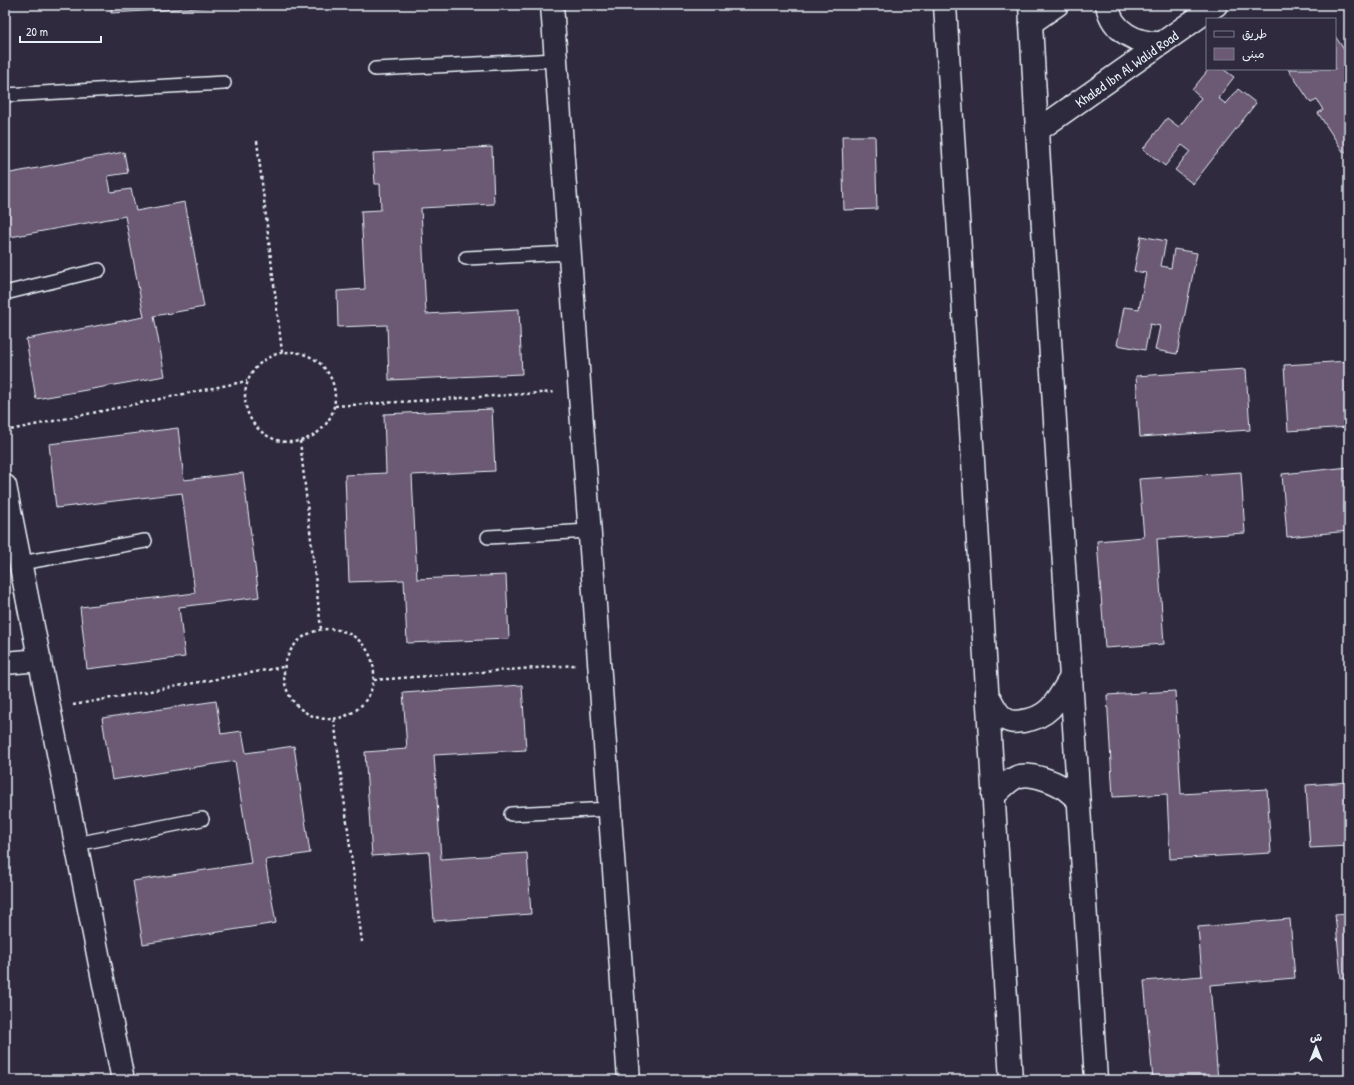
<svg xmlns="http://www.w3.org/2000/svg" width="1354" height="1085" font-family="'Patrick Hand','Playpen Sans Arabic',sans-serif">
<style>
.building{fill:#6c5a74;stroke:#e8f1f8}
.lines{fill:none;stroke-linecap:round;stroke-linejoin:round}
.service-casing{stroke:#e8f1f8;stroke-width:16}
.minor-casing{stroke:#e8f1f8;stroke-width:25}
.tertiary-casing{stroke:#e8f1f8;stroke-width:25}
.path{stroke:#e8f1f8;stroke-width:2.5;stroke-dasharray:3 3;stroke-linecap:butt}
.service{stroke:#2f2a3d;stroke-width:13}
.minor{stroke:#2f2a3d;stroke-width:22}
.tertiary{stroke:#2f2a3d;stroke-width:22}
.labels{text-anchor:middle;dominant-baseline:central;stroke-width:3;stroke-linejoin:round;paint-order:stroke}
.street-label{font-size:14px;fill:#e8f1f8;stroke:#2f2a3d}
</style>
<rect width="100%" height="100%" fill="#2f2a3d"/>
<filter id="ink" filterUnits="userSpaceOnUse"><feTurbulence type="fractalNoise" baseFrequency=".025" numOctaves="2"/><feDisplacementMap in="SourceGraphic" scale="8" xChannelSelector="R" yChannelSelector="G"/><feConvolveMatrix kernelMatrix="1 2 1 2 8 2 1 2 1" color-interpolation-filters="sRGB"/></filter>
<g filter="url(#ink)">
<path class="building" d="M111,5H213V7L111,13Z
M1335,36L1349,57V66L1347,68L1349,71V149L1344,153L1318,113L1323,110L1317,100L1311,103L1288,69H1335Z
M1209,69H1223L1234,77L1218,98L1226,104L1238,89L1256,103L1193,184L1175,170L1190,151L1182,145L1165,166L1143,149L1167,118L1179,127L1201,98L1192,90Z
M842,136H875L877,209L844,210Z
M492,147L494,204L421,208L426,314L519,309L522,374L389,380L387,325L338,327L337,291L365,289L361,211L381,210L380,184H375L373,153Z
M124,152L128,173L108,176L111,192L131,189L136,211L185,202L204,307L154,316L165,376L36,399L26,339L144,317L125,216L5,238V174Z
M1141,236L1166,241L1161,266L1171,268L1174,249L1197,253L1177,354L1155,350L1160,326L1150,324L1145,350L1117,345L1124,307L1139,309L1146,273L1134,271Z
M1349,361V427L1288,431L1284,365Z
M1246,369L1250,430L1140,437L1136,376Z
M492,409L495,471L412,475L417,579L506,575L509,639L407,643L404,580L349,582L345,475L386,473L384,414Z
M178,428L184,480L243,473L259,597L179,607L185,657L87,669L80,607L195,593L182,493L56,508L49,444Z
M1349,467V531L1287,537L1282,474Z
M1241,472L1245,533L1157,539L1164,644L1105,648L1097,541L1144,537L1139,479Z
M522,685L526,750L434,755L441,859L527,853L531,914L434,921L429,852L372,856L365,752L407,749L403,693Z
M1175,691L1181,794L1267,789L1271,853L1170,859L1167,794L1113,797L1107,695Z
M216,701L221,734L242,731L246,753L294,746L310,853L265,860L276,923L143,944L133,881L251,863L235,761L112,780L102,718Z
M1349,782V846L1310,848L1306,785Z
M1349,913V978H1341L1335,914Z
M1290,919L1295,978L1210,985L1218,1080H1153L1144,981L1202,976L1198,927Z"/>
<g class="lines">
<defs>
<path id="service" d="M375,69L556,60
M5,95L224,83
M466,258L570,253
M5,293L99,270
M488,537L589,531
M21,563L145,541
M511,814L610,809
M76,844L202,819"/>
<path id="minor" d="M552,5L629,1080
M5,486L123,1080
M5,663L40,660"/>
<g id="tertiary">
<path d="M945,5L1011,1080"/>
<path d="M1030,5L1037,131L1096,1080"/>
<path d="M1107,5C1112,32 1137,44 1162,43"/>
<path d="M1031,23L1057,5"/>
<path id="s1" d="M1037,131L1216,5"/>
<path d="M987,694C992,701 996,713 1003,717C1009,723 1015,722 1023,721C1051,717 1058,699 1071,677"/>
<path d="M993,796C1001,790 1010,778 1020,776C1032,773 1055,782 1064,788C1069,792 1074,796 1078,800"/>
</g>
</defs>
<use href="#service" class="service-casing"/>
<use href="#minor" class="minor-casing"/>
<use href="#tertiary" class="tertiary-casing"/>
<path class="path" d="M257,141L282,352
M245 397a45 45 0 1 1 90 0a45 45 0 1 1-90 0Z
M335,406L556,392
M5,431L247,381
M300,441L321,629
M284 674a45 45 0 1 1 90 0a45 45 0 1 1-90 0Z
M374,680L575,665
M73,705L283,667
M334,719L362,942"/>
<use href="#service" class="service"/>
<use href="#minor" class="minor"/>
<use href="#tertiary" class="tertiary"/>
</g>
</g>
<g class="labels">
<g class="street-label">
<text stroke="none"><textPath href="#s1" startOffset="109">Khaled Ibn Al Walid Road</textPath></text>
</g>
</g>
<rect width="1354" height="1085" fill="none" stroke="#2f2a3d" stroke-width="20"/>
<rect x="10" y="10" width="1334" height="1065" fill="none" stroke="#e8f1f8" stroke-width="1.5" filter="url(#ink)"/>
<rect x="1206" y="18" width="130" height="52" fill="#2f2a3d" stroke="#797a88"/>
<rect x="1214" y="31" width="20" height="6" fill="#2f2a3d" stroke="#797a88"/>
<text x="1242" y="38" font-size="12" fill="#e8f1f8">طريق</text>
<rect x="1214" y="48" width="20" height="12" fill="#6c5a74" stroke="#797a88"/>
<text x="1242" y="58" font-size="12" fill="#e8f1f8">مبنى</text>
<g transform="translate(1316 1047)" stroke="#2f2a3d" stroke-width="3" paint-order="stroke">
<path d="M0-3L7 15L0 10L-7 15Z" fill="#e8f1f8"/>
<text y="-6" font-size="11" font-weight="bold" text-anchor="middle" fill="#e8f1f8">ش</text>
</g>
<path d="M20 36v6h81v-6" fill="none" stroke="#e8f1f8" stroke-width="2"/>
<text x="26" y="36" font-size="12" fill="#e8f1f8" stroke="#2f2a3d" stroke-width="3" paint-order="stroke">20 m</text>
</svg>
